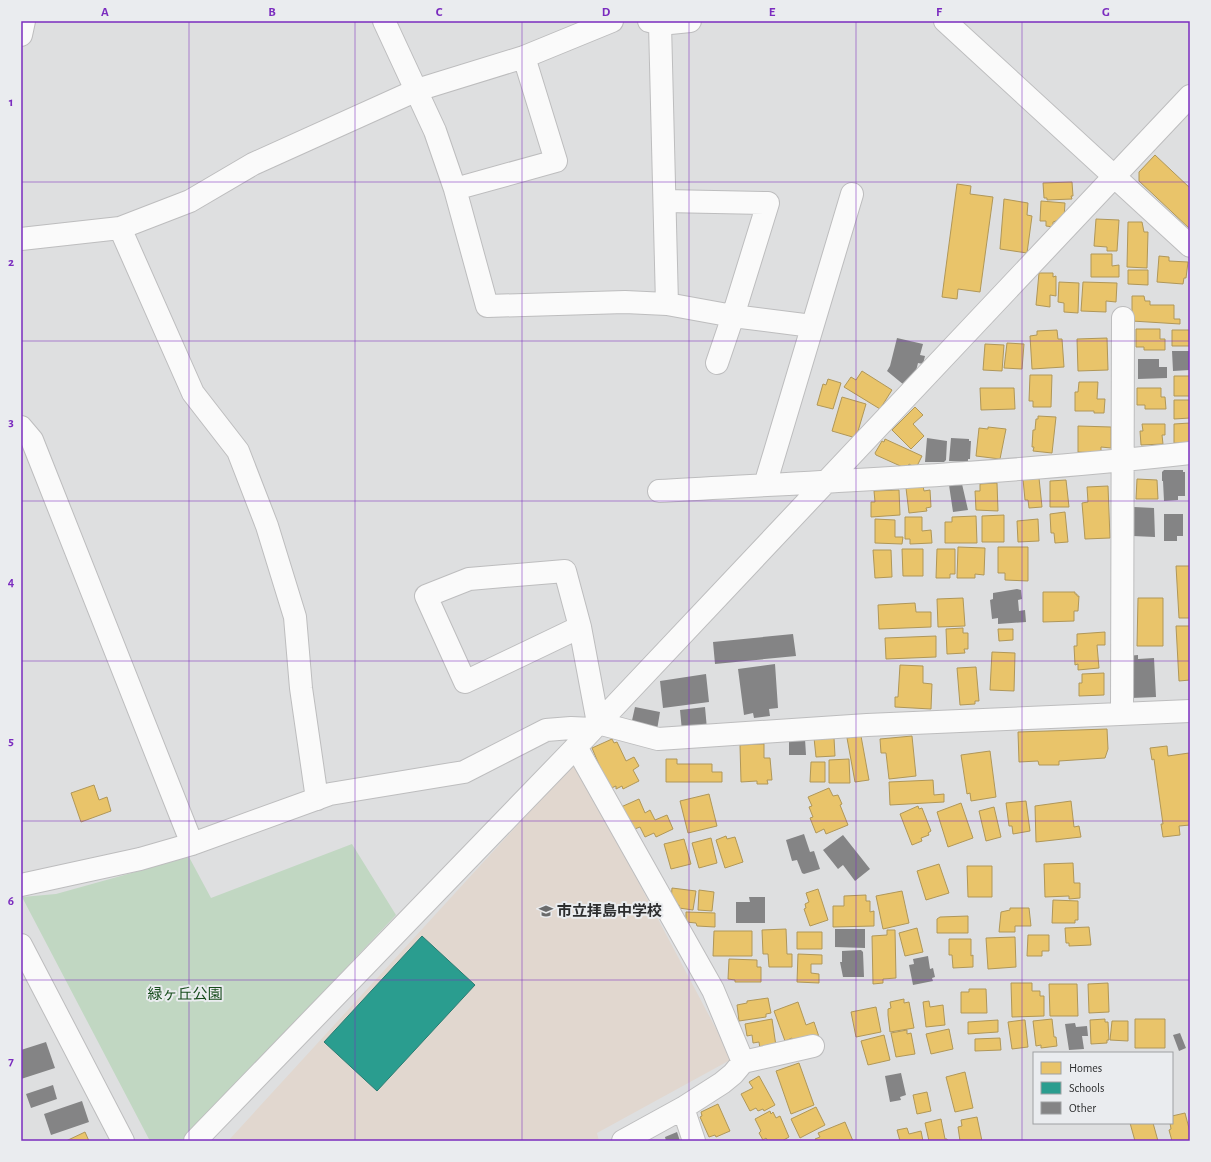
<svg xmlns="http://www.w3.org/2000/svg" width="1211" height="1162" font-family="'Alegreya Sans','Noto Sans JP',sans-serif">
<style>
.education{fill:#e1d7cf}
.green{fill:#c1d7c2}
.homes{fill:#e9c46a;stroke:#b09758}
.schools{fill:#2a9d8f;stroke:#2b7b72}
.building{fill:#848485}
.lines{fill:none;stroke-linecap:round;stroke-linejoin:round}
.minor-casing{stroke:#bdbdbe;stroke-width:24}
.minor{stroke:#fafafa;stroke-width:22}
.grid{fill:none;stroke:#7b2cbf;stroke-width:1;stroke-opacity:0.55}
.labels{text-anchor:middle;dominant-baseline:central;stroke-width:4;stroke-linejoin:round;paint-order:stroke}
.poi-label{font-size:15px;font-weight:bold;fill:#2c2d2e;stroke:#eaecef;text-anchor:start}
.park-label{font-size:15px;fill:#174c1c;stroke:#eaecef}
.neatline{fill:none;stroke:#7b2cbf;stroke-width:1.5}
.grid-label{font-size:13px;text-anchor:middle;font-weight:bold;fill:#7b2cbf}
</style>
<rect width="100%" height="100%" fill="#dedfe0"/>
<path class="education" d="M575,762L732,1059L597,1133L599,1141H228Z"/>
<path class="green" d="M352,844L396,915L182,1141H150L22,897L56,894L189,857L211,898Z"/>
<path class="homes" d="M1155,155L1190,188V229L1139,181V172Z
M1072,182L1073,196H1071L1072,199L1047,200V198H1044L1043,183Z
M957,184L971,186L970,194L993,197L980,292L958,289L957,299L942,297Z
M1004,199L1028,203L1027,215L1032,216L1027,253L1000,249Z
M1041,201L1065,203L1064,218L1053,222V227L1046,226V221H1040Z
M1096,219L1119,220L1117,251H1107V247L1094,246Z
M1128,222H1142L1144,232H1148L1147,268L1127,267Z
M1091,254H1112V266L1119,265V277H1091Z
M1159,256L1169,257V261L1188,262L1186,278H1184L1183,284L1157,282Z
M1128,270H1148V285L1128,284Z
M1039,273H1053V277L1056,276V296L1050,295V307L1036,305Z
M1059,282L1079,283L1078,313L1064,312V303L1058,302Z
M1083,282L1117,283L1116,302L1106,301V312L1081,311Z
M1132,296H1144L1145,301H1150V305H1174V319H1180V324L1132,321Z
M1136,329H1160V339H1165V350H1144V347H1136Z
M1057,330L1058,339H1062L1064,367L1032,369L1030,336L1037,335V331Z
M1172,330H1190V346H1172Z
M1107,338L1108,370L1078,371L1077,339Z
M1007,343L1024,344L1022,369L1004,368Z
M985,344L1004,345L1002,371L983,370Z
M862,371L892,390L880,409L844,387L851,377L856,380Z
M1030,375H1052L1051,407H1033V401H1029Z
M1174,376H1190V396H1174Z
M828,379L841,383L833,409L817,405L823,384L826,385Z
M1079,382H1098L1097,399H1105L1104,413H1094V411H1075V392H1078Z
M980,388H1014L1015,409L981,410Z
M1137,388H1161V397H1165L1166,409H1145V405H1137Z
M842,397L866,404L856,438L832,431Z
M1174,400H1190V418L1174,419Z
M915,407L923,415L913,424L924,436L911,449L892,430Z
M1038,416L1056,417L1052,453L1033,451L1034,447H1032L1033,430H1035L1036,419H1038Z
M1190,423V443H1174V424Z
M1142,424H1165V435H1162L1163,444L1141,445L1140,431H1143Z
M1078,426L1111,427V448L1101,447V453L1078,452Z
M988,427L1006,429L1000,459L976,456L979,428L988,429Z
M885,439L922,456L916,468L909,464L907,469L876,455L875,453L882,441L884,442Z
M1039,478L1042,507L1029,508L1028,500H1025L1023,479Z
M1137,479L1157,480L1158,499H1136Z
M1066,480L1069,507H1050V481Z
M997,483L998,511L976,510L975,491H980V484Z
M923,486L924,491L930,490L931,507L926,508L927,511L909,513L906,488Z
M1108,486L1110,538L1085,539L1082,503L1088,502L1087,487Z
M899,490L900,515L871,517V502H875L874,491Z
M1065,512L1068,542L1055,543L1054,533H1051L1050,514Z
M1004,515V542H982V516Z
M976,516L977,543H945V522H952V517Z
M905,517H922V531L931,530L932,543L910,544V539H905Z
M875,519L895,520V537H903L902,544L875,543Z
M1038,519L1039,541L1018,542L1017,521Z
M958,547L985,548L984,575L975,574V578H957Z
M998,547H1028V581L1005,580V573H998Z
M902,549H923V576H903Z
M937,549H955V574H950V578H936Z
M873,550H891L892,577L875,578Z
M1176,566H1190V618H1179Z
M1043,592H1075V594H1077V596H1079L1078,611H1074V621L1043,622Z
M963,598L965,626L938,627L937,599Z
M1138,598H1163V646H1137Z
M915,603L916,612H931V627L879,629L878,605Z
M1176,626H1190V680L1179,681Z
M963,628V633H968V649H964L965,653L947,654L946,629Z
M998,629H1013V640L999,641Z
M1105,632V645H1097L1099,668L1078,670V664L1075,665L1074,646H1077V634Z
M936,636V657L886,659L885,638Z
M992,652L1015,653L1014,691L990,690Z
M900,665L923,666V683L932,684L931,709L895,707V697H898Z
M976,667L979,701H975V704L960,705L957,668Z
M1104,673V695L1079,696V683H1082V674Z
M1107,729L1108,749L1105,758L1059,761V765H1039L1038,761L1019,762L1018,732Z
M861,736L869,780L855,782L847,738Z
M912,736L916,776L889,779L886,753H881L880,739Z
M814,738H834L835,756L816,757Z
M612,739L614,743L617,742L626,761L634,757L639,766L633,770L639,781L623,789L622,786L616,789V786L609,789L592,748Z
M764,744V758H770L772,780H767L768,784H757V781L741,782L740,745Z
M1167,746L1168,756L1189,753L1190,825L1179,826L1180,835L1163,837L1161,824H1163L1154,759L1152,760L1150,748Z
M990,751L996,797L971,801L970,793L967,794L961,755Z
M666,759H677V764H712V772H722V782H666Z
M849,759L850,783H829V760Z
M811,762H825V782H810Z
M933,780L934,795L944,794V802L890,805L889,782Z
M94,785L99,800L107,797L111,811L81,822L71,793Z
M829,788L833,796L838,795L842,804L840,805L848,825L826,834L824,829L816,833L810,818L813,817L809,807L812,806L808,797Z
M709,794L717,826L688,833L680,801Z
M639,799L645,813L650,810L655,820L667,815L673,829L656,837L654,833L645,837L640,827L632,830L621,807Z
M1026,801L1030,831L1013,834L1012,826H1009L1006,803Z
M1071,801L1074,827L1079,826L1081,837L1036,842L1035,806Z
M961,803L973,838L948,847L937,812Z
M918,806L919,809L922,808L931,831L928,833L929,835L921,838L922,841L912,845L900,814Z
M994,807L1001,837L986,841L979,811Z
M726,836L727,839L735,837L743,862L725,868L716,840Z
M711,838L717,863L699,868L692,843Z
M684,839L691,864L671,869L664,844Z
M1073,863L1074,883H1080V898L1069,899V896L1045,897L1044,864Z
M939,864L949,893L926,900L917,871Z
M967,866H992V897H968Z
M672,888L696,891L693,910L679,908V905H676V901H671Z
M818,889L828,920L810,926L804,909L806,908L805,904L809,902L806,893Z
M699,890L714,892L712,911L698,910Z
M902,891L909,923L883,929L876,896Z
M866,895V901H870V912L874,911V926L833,927V906H844V896Z
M1053,900L1078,901V920H1075V923H1052Z
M1010,908H1029L1031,926H1015V932H999L1001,912L1010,910Z
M686,912L715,913V927L697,926L696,923L686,922Z
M968,916V933H937V919L940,917Z
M1089,927L1091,945L1069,946V943H1066L1065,928Z
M917,928L923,952L905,956L899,933Z
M786,929L787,954H792V967H769L768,954H763L762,930Z
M887,930H895L896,978L883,979V983L873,984L872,936L887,935Z
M714,931H752V956H713Z
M797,932H822V949H797Z
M1028,935H1049V951H1042V956H1027Z
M1015,937L1016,967L988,969L986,938Z
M949,939H971V956L973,955V967L953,968L952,955H949Z
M798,954L822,955V964H811V973L819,974V983L797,982Z
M729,959L757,960V967H761V982H735V980L728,979Z
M1011,983H1032V991H1040V996H1044V1016L1012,1017Z
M1108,983L1109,1012L1089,1013L1088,984Z
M1049,984H1077L1078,1016H1050Z
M969,989H986L987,1013H961V992H969Z
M768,998L771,1013L766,1014V1017L739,1021L737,1005L747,1003V1001Z
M904,999V1003L909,1002L914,1028L890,1032L888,1015V1009L891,1008L890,1002Z
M929,1001L930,1007L943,1005L945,1025L926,1027L923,1002Z
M798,1002L806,1025L814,1022L819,1037L794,1043L792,1038L785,1041L774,1011Z
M876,1007L881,1032L856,1037L851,1012Z
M772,1019L776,1046L760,1049L759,1042L753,1043L752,1035L747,1036L745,1024Z
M1052,1019L1054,1037H1056L1057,1046L1041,1048V1045L1036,1046L1033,1021Z
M1105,1019V1022H1108L1109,1040H1107V1043L1091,1044L1090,1020Z
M1135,1019H1165V1048H1135Z
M998,1020V1032L968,1034V1022Z
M1023,1020H1025L1028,1047L1012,1049L1008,1022Z
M1112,1021H1128V1041L1110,1040Z
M949,1029L953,1049L931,1054L926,1034Z
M907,1030V1034L911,1033L915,1054L896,1057L891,1033Z
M884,1035L890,1060L868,1065L861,1041Z
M1000,1038L1001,1050L975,1051V1039Z
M799,1063L814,1105L791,1114L776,1071Z
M965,1072L973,1108L955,1112L946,1077Z
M759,1076L775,1105L764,1111L763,1109L758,1111L756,1108L750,1111L741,1094L753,1088L749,1082Z
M927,1092L931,1111L917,1114L913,1095Z
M718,1104L730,1131L716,1137L715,1135L709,1137L700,1117L702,1116L701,1112Z
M816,1107L825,1125L800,1138L791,1119Z
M770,1111L771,1114L773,1112L776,1118L780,1116L789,1137L782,1141H768L766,1138L763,1140L759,1133L761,1131L755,1119Z
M1185,1113L1190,1132V1141H1172L1169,1130L1171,1129L1170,1123H1172V1116Z
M977,1117L982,1141H960L958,1127L962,1126L961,1120Z
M941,1119L945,1139H947L948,1141H929L925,1123Z
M845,1122L853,1141H816L815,1139L820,1137L818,1133Z
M1130,1123H1153L1158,1141H1135Z
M907,1128L909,1134L921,1131L923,1141H900L897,1130Z
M85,1132L89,1141H66Z"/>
<path class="schools" d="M422,936L475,985L377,1091L324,1042Z"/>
<path class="building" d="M897,338L923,344L920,355L925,356L923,364L918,363L916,371L904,385L887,371L890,366Z
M1172,351H1190V370L1173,371Z
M1138,359H1159V367H1167V378L1138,379Z
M927,438L947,441L946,460L944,462H925Z
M951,438L969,439V441H971L970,459H968V462L949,461Z
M1164,470H1183V472H1185V496H1178V500L1164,501L1163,481H1162V472Z
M962,484L968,510L953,512L949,485Z
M1134,507L1154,508L1155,537L1133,536Z
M1164,514H1183V536H1177V541H1164Z
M1017,589L1021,590L1022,599L1018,600L1019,611L1025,610L1026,622L998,624V618L992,619L990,600L993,599V593Z
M793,634L796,656L715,664L713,642Z
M1138,655V659L1154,658L1156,697L1131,698L1127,656Z
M775,664L778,708L769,709L770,716L754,718L753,713L744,715L738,669Z
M706,674L709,702L663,708L660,681Z
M635,707L660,712L657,730L631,725Z
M705,707L707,729L682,731L680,710Z
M805,739L806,755H789V740Z
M804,834L810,852L814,851L820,869L804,874L802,873L797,860L792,861L786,840Z
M843,835L870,869L855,881L843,865L838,869L823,850Z
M749,897H765V923H736V902H750Z
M835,929H865V948L835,947Z
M861,950L863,952L864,977H843L840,962H842V951Z
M928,956L930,969L933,968L935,977L932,978L933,981L913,985L909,965L914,964L913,959Z
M1075,1023L1076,1027L1087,1026L1088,1036H1082L1084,1049L1069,1050L1065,1024Z
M1180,1033L1186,1048L1179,1051L1173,1035Z
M46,1042L55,1068L21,1079V1050Z
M901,1073L906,1095L900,1097L901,1100L890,1102L885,1076Z
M53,1085L57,1099L31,1108L26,1094Z
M82,1101L89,1122L51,1135L44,1114Z
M677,1132L680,1141H666L665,1137Z"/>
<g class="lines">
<defs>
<path id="minor" d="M384,21L435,131L455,189L487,306L625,302L667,304L733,316L812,326
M649,21L660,24L690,21
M945,21L1190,246
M660,24L667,304
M21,35L24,21
M455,189L556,161L524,57
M665,201L768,203L733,316L717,363
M120,228L193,393L238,451L267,526L295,617L301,688L317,799
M21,239L120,228L190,201L253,164L417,90L524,57L612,21
M21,427L32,440L192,844
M765,485L852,194
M659,491C836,481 1014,473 1190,453
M580,627L465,682L426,596L469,579L565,571L580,627L598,723
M1122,714L1123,318
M598,723L658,739L867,725L1190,711
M576,747L713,990L743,1062
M21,885L140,859L192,844L330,794L464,772L546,730L571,728L593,729
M21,945L123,1141
M683,1108L694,1141
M195,1141L576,747L1190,96
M623,1141L683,1108L722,1083L733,1074L743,1062L813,1046"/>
</defs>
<use href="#minor" class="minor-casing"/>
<use href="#minor" class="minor"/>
</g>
<path class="grid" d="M189,21V1141M355,21V1141M522,21V1141M689,21V1141M856,21V1141M1022,21V1141M21,182H1190M21,341H1190M21,501H1190M21,661H1190M21,821H1190M21,980H1190"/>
<defs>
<symbol id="school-bare" viewBox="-9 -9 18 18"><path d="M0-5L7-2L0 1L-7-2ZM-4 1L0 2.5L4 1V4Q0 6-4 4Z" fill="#6a6b6c" stroke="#eaecef" stroke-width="2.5" paint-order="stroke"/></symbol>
</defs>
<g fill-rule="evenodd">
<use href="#school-bare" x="536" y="901" width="20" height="20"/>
</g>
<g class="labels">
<g class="poi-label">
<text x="557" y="911">市立拝島中学校</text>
</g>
<g class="park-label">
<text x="185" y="994">緑ヶ丘公園</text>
</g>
</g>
<rect width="1211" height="1162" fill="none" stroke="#eaecef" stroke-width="44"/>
<rect x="1033" y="1052" width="140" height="72" fill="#eaecef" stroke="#9ea0a2"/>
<rect x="1041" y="1062" width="20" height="12" fill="#e9c46a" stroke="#9ea0a2"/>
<text x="1069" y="1072" font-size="12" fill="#2c2d2e">Homes</text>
<rect x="1041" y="1082" width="20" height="12" fill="#2a9d8f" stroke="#9ea0a2"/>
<text x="1069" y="1092" font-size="12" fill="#2c2d2e">Schools</text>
<rect x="1041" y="1102" width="20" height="12" fill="#848485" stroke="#9ea0a2"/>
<text x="1069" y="1112" font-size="12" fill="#2c2d2e">Other</text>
<rect x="22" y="22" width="1167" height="1118" class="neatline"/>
<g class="grid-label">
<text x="105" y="16">A</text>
<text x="272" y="16">B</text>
<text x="439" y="16">C</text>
<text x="606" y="16">D</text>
<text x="772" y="16">E</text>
<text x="939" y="16">F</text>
<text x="1106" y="16">G</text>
<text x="11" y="106">1</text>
<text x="11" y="266">2</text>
<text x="11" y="426">3</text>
<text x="11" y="586">4</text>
<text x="11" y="745">5</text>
<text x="11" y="905">6</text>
<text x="11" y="1065">7</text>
</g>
</svg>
